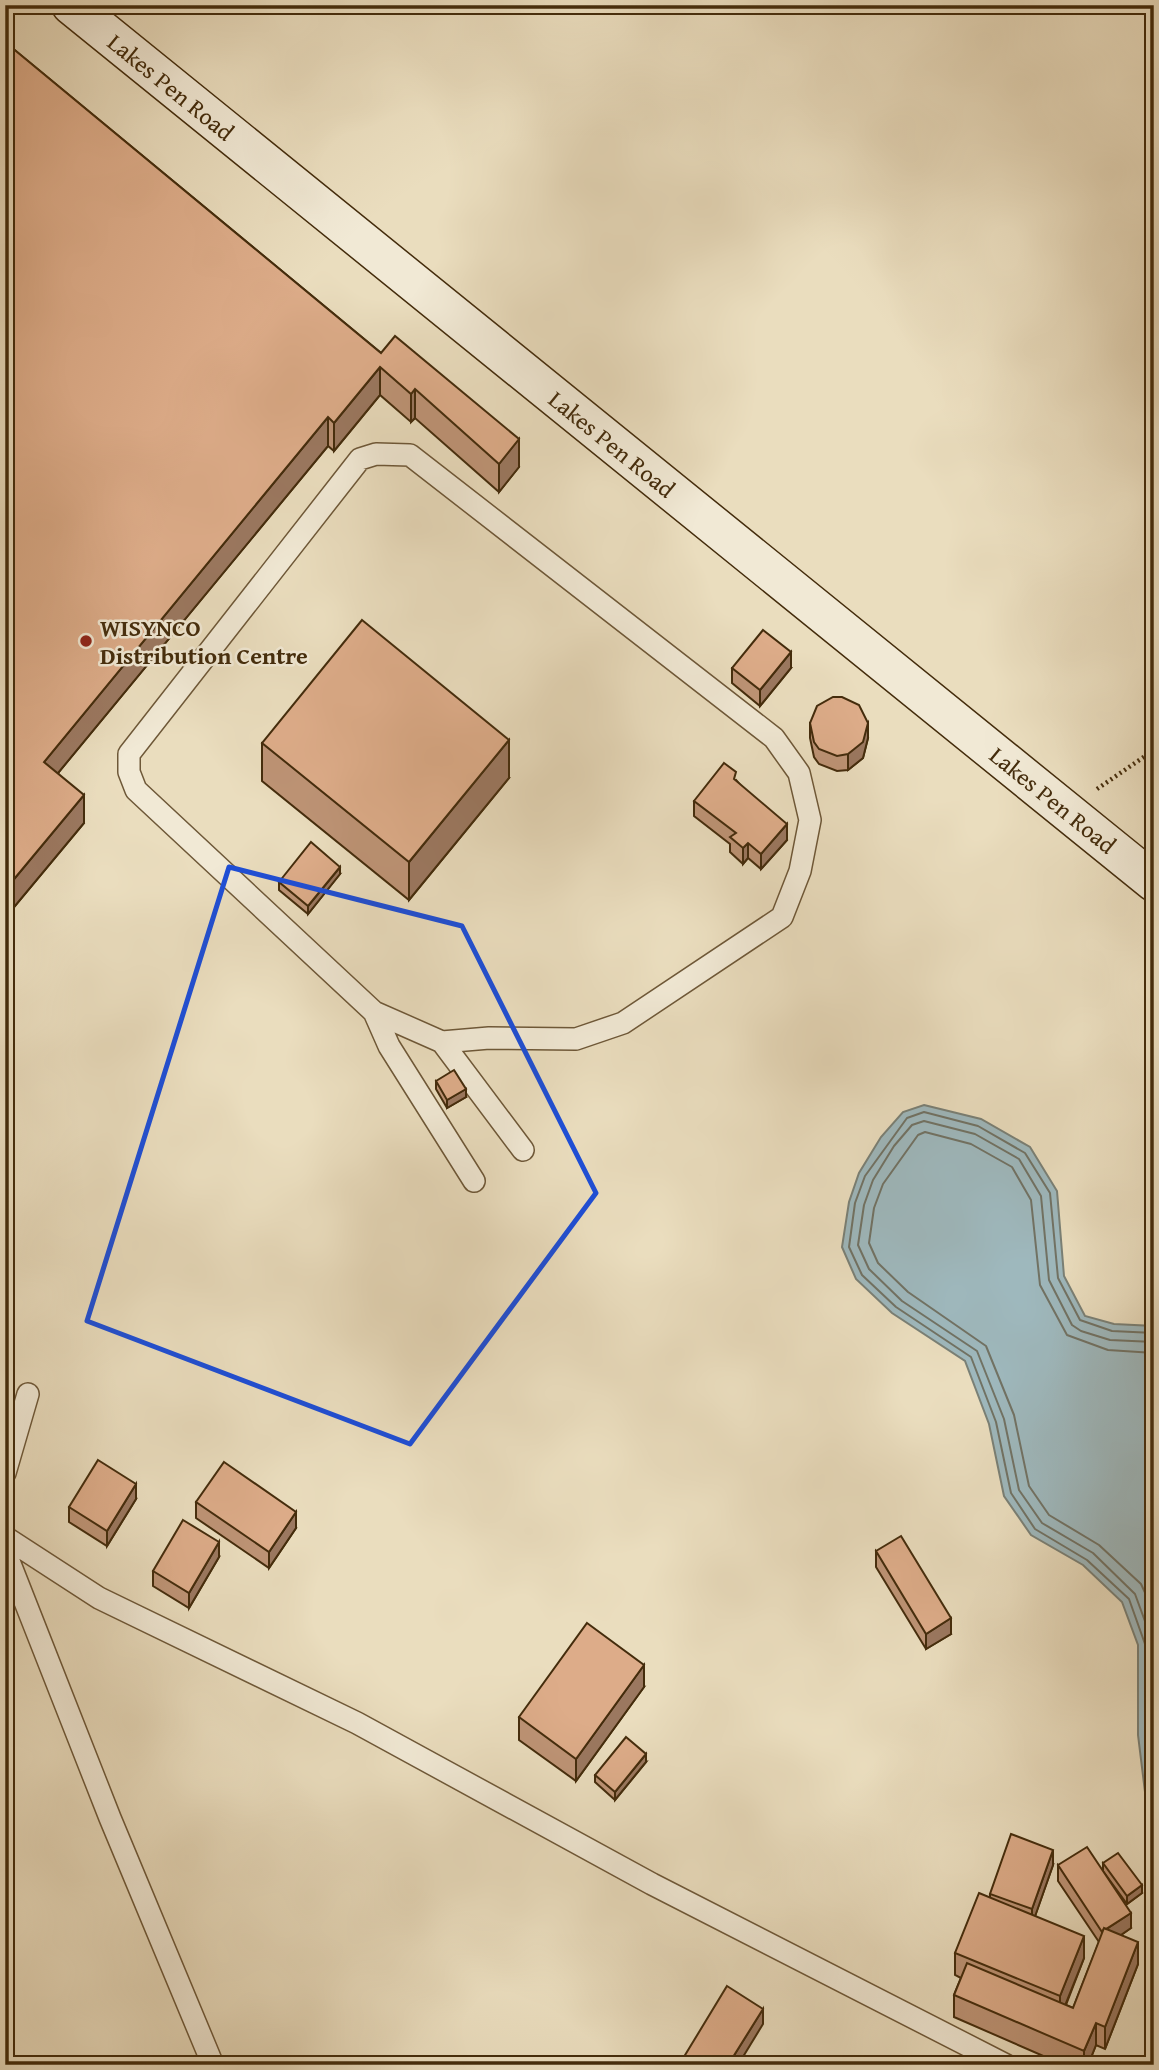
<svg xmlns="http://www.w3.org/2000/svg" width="1159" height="2070" font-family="'Gentium Book Plus',serif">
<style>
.water{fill:#9eb8bd;stroke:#7a8076;stroke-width:2}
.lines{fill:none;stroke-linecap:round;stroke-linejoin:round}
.shore{stroke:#717264;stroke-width:2}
.lane-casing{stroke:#6e5838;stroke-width:24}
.secondary-casing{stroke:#442c0c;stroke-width:41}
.path{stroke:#442c0c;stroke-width:4.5;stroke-dasharray:2 3.5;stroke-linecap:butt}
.lane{stroke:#f1e9d5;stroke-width:21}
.secondary{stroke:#f1e9d5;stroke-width:38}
.wall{fill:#be9476;stroke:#442c0c;stroke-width:2}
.shaded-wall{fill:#9b7860;stroke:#442c0c;stroke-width:2}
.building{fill:#ddac89;stroke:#442c0c;stroke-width:2}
.marked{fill:none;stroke:#1d4ed8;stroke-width:5;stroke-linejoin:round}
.poi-dot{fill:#8f2418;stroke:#f1e9d5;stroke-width:2.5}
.labels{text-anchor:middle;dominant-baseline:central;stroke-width:5;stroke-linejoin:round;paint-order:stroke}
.street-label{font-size:24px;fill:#442c0c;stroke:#f1e9d5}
.poi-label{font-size:24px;font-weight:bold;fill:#442c0c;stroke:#f1e9d5;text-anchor:start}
</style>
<rect width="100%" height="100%" fill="#eaddbe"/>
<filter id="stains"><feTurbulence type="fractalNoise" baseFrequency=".00286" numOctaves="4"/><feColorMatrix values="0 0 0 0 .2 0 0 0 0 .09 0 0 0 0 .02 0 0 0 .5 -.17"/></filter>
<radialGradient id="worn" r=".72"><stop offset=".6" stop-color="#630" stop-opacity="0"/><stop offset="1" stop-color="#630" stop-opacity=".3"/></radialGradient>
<path class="water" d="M924,1105L981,1119L1030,1147L1057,1191L1064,1276L1085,1316L1114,1324L1154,1326V1812L1145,1792L1138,1735V1645L1122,1602L1083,1565L1031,1535L1004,1496L989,1424L965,1361L892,1313L856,1279L842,1247L849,1202L859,1173L881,1137L903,1112Z"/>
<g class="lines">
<path class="shore" d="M1154,1333L1112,1331L1080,1320L1058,1278L1050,1193L1025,1153L978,1126L924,1112L907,1118L865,1176L855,1203L849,1247L862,1275L896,1307L971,1357L996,1422L1011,1493L1035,1529L1087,1560L1129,1599L1145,1644V1735L1154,1794
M1154,1342L1110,1340L1081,1331L1072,1325L1049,1280L1041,1196L1019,1159L975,1134L924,1121L912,1125L894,1146L873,1180L864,1205L858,1245L869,1269L902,1301L977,1351L1004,1419L1019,1490L1042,1523L1093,1553L1135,1594L1153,1643L1154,1738
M1154,1353L1108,1350L1067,1335L1040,1285L1031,1200L1012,1167L971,1144L925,1132L918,1135L883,1184L874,1208L869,1243L878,1263L908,1292L986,1346L1014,1415L1029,1486L1049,1515L1099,1545L1141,1584L1154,1612"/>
<defs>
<path id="lane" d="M374,1012L442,1042L489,1038L576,1039L623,1023L782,917L800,871L810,820L799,773L774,738L410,455L376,454L360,459L129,754V772L136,790L374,1012L389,1046L474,1181
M442,1042L523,1150
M5,1473L28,1394
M5,1537L99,1598L357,1723L652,1884L1006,2065
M5,1551L110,1818L213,2065"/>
<path id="secondary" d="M71,5L1154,882"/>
</defs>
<use href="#lane" class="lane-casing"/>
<use href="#secondary" class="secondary-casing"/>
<path class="path" d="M1097,789L1154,750"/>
<use href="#lane" class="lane"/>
<use href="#secondary" class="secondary"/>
</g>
<path class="wall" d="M5,42L519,467L499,492L415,418L411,422L380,395L334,451L328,446L58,773L84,823L5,918Z
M732,668H791L760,706L732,683Z
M810,723L868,738L863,758L848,770L837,771L819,764L814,757L810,738Z
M262,743L509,778L409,900L262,781Z
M736,780L787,840L761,869L748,858L743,864L730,852V844L694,816V801Z
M340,874L308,914L279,890V882Z
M436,1081L466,1097L447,1108L436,1089Z
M136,1499L107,1546L69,1522V1507Z
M196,1502L296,1528L269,1568L196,1518Z
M876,1551L951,1634L926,1649L876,1567Z
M219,1557L189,1608L153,1586V1571Z
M644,1687L576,1781L519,1740V1717Z
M646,1762L615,1800L595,1782V1775Z
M1103,1863L1142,1893L1127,1904L1103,1871Z
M1053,1865L1035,1916L1084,1958L1066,2005L1073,2008L1099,1942L1058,1881V1865L1131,1928L1121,1935L1138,1964L1105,2049L1096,2045L1088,2065H1064L954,2017V1995L961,1978L955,1975V1953L990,1898V1894Z"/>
<path class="shaded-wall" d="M380,367V395L334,451V423Z
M415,389V418L411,422V394Z
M328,417V446L44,790V762Z
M519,439V467L499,492V464Z
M791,652V668L760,706V690Z
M868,723V738L863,758L848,770V754Z
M509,740V778L409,900V862Z
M84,795V823L5,918V890Z
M787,824V840L761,869V854Z
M748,843V858L743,864V848Z
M340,867V874L308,914V906Z
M466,1089V1097L447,1108V1100Z
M136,1484V1499L107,1546V1531Z
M296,1512V1528L269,1568V1552Z
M219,1542V1557L189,1608V1593Z
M951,1618V1634L926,1649V1634Z
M644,1665V1687L576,1781V1759Z
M646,1754V1762L615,1800V1792Z
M1053,1850V1865L1032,1925V1909Z
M1142,1885V1893L1127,1904V1896Z
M1131,1913V1928L1102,1948V1932Z
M1084,1936V1958L1060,2018V1996Z
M1138,1942V1964L1105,2049V2027Z
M763,2009V2024L738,2065H728Z
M1096,2023V2045L1088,2065H1084V2051Z"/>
<path class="building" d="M5,42L381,353L395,336L519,439L499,464L415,389L411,394L380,367L334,423L328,417L44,762L84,795L5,890Z
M362,620L509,740L409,862L262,743Z
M763,630L791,652L760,690L732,668Z
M833,697H842L859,705L868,723L863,742L848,754L837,756L819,749L814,742L810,723L817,706Z
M724,763L736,772L734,779L787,824L761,854L748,843L743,848L730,837L736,833L694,801Z
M311,842L340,867L308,906L279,882Z
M454,1070L466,1089L447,1100L436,1081Z
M98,1460L136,1484L107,1531L69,1507Z
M224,1462L296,1512L269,1552L196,1502Z
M183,1520L219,1542L189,1593L153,1571Z
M901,1536L951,1618L926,1634L876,1551Z
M587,1623L644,1665L576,1759L519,1717Z
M626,1737L646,1754L615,1792L595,1775Z
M1011,1834L1053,1850L1032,1909L990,1894Z
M1087,1847L1131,1913L1106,1929L1104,1928L1102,1932L1058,1865Z
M1118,1853L1142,1885L1127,1896L1103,1863Z
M979,1893L1084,1936L1060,1996L955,1953Z
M1104,1928L1138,1942L1105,2027L1096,2023L1084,2051L954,1995L967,1963L1073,2008Z
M727,1986L763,2009L728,2065H679Z"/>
<path class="marked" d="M229,867L462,926L596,1193L410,1444L87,1321Z"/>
<circle class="poi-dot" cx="86" cy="641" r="7"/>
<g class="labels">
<g class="street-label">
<text transform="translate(171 87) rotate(39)">Lakes Pen Road</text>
<text transform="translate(612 444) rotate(39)">Lakes Pen Road</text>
<text transform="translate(1053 800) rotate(39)">Lakes Pen Road</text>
</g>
<g class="poi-label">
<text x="100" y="627">WISYNCO<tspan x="100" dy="28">Distribution Centre</tspan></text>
</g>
</g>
<rect width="1159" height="2070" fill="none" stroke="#eaddbe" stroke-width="28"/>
<rect x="7" y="7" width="1145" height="2056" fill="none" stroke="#442c0c" stroke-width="3.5"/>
<rect x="14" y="14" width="1131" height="2042" fill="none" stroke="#442c0c" stroke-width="2"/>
<rect width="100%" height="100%" filter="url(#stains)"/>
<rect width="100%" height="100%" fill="url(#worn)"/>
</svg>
